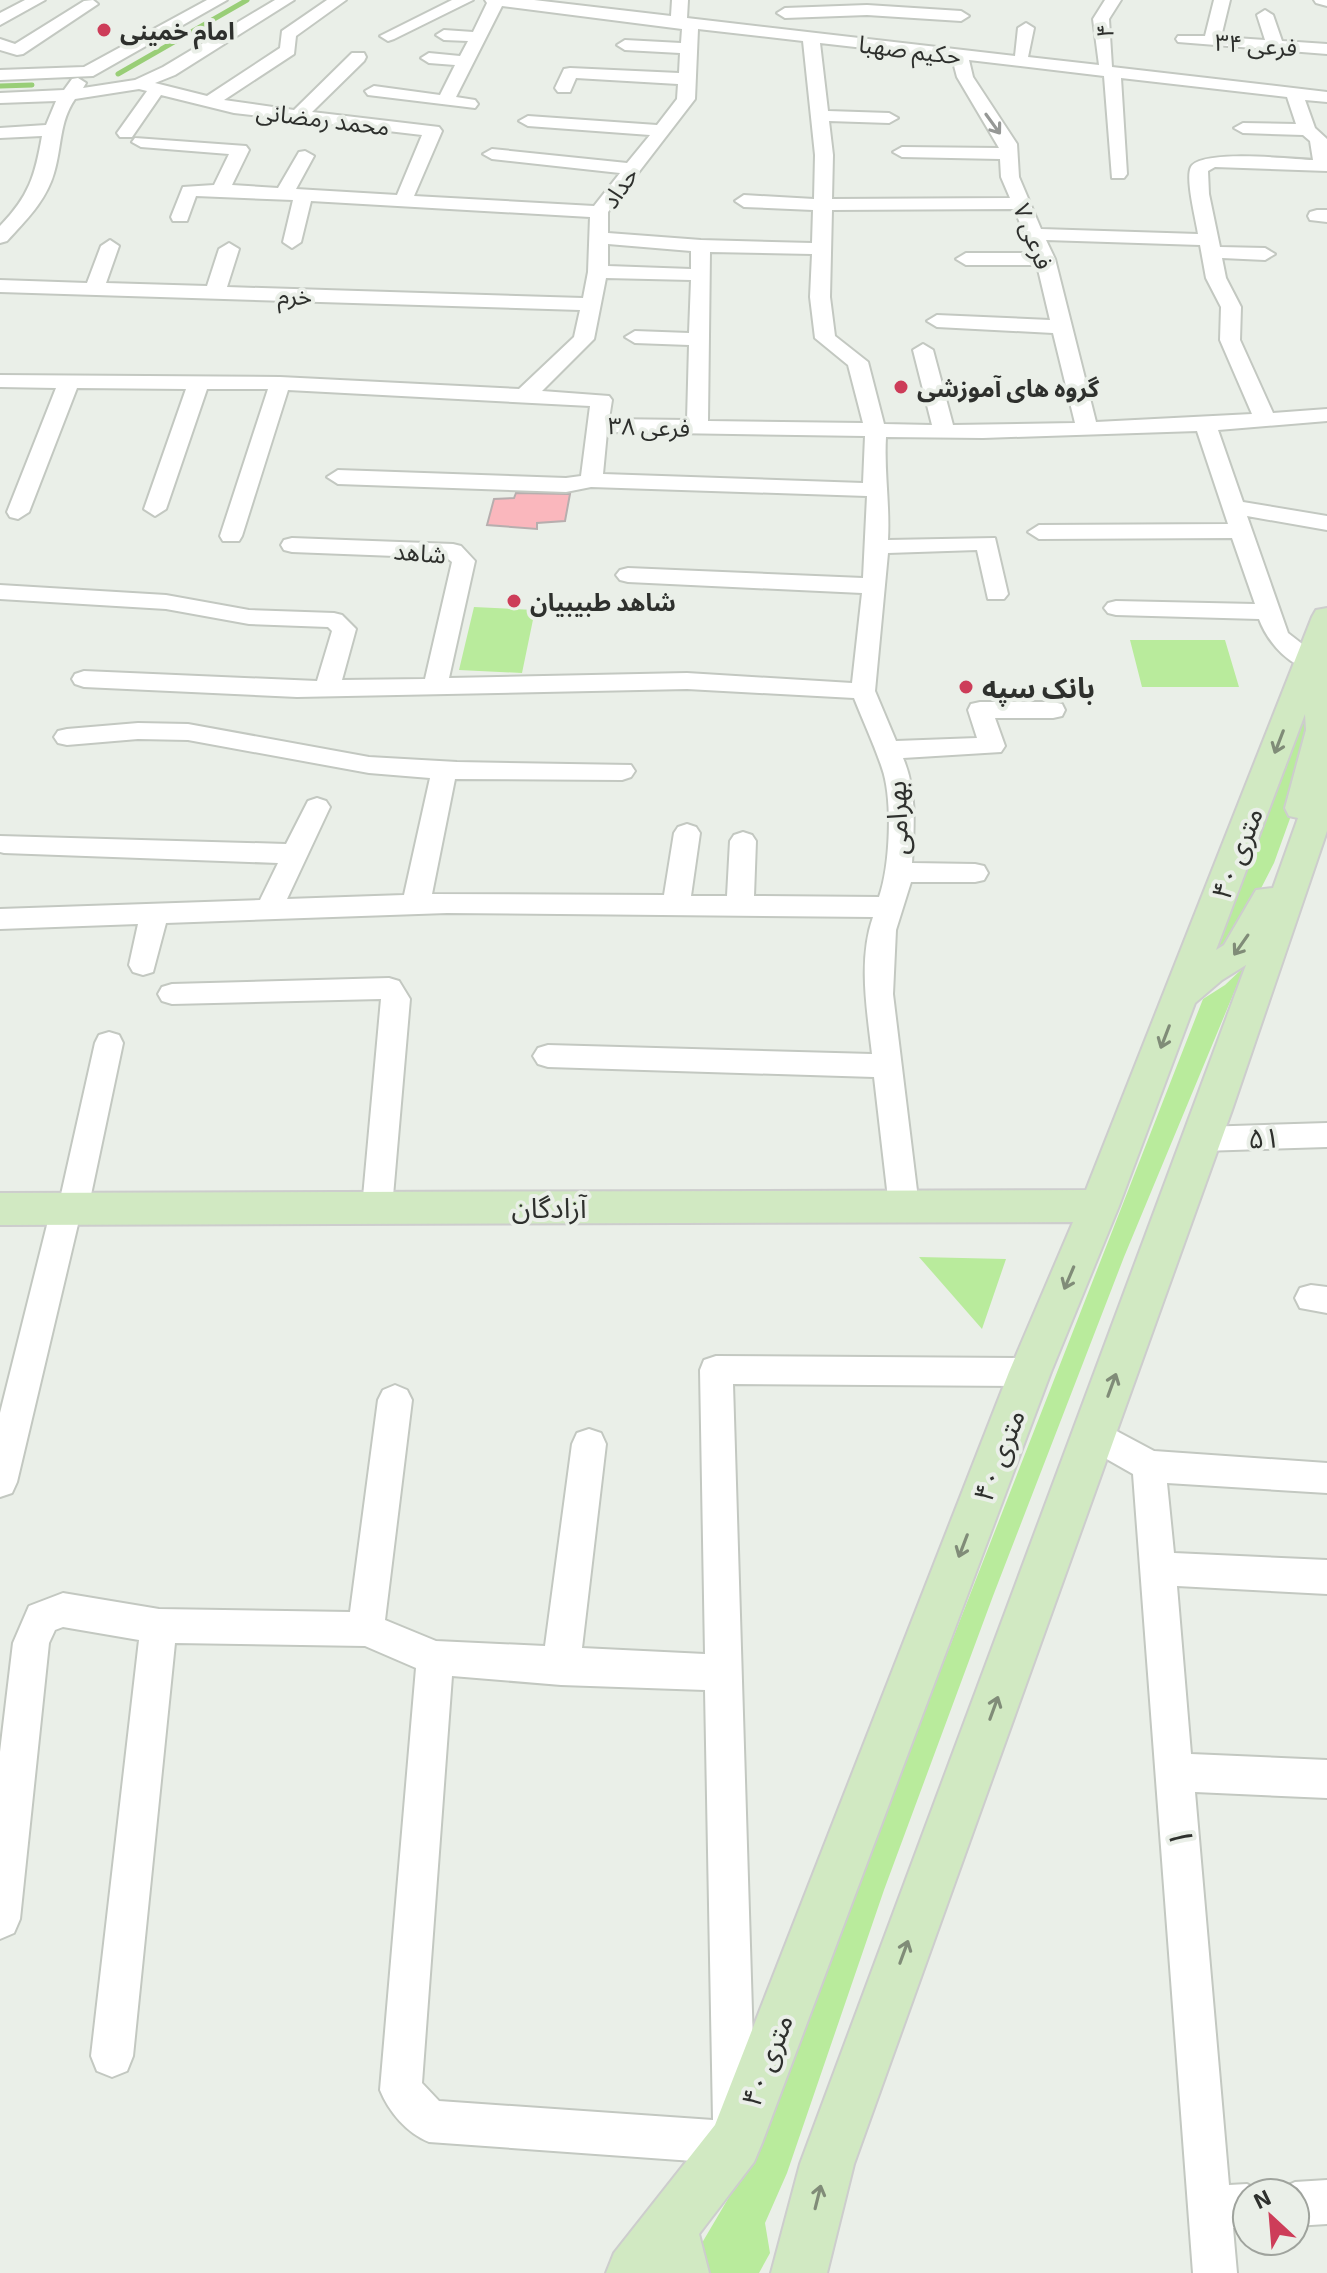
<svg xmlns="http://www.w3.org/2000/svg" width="1327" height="2273" font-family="'Exo 2','Noto Sans Arabic',sans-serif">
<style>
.green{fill:#b9eb9c}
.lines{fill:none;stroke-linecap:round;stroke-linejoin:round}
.stream{stroke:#99ce77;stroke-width:5}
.building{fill:#fab7bd;stroke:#b7aeae;stroke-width:2}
.minor-casing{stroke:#c3c8c1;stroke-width:4}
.major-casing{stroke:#cdcdcd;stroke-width:4}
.minor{fill:#fff;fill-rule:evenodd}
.major{fill:#d1e9c2;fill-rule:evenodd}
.oneway{stroke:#969896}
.oneway2{stroke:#808c78}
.poi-dot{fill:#cd3d59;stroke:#eaefe8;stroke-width:3}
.labels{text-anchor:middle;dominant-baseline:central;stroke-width:8;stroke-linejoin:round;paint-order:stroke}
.far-poi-label{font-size:24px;font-weight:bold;fill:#2e302d;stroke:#eaefe8;text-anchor:start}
.far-street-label{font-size:24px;fill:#2e302d;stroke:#eaefe8}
.poi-label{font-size:28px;font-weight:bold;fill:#2e302d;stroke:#eaefe8;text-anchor:start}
.street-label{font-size:28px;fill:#2e302d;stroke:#eaefe8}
.near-street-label{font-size:34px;fill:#2e302d;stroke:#eaefe8}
</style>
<rect width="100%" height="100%" fill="#eaefe8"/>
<path class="green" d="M474,607L535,610L522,673L459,670Z
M1130,640H1225L1239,687H1142Z
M1300,720L1309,729L1292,813L1274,863L1237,935L1203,963Z
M1245,966L1124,1257L993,1596L884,1890L787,2173L765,2223L770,2253L759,2273H705L699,2248L745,2170L1203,999L1225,985Z
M919,1257L1006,1259L982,1329Z"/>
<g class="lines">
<path class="stream" d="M118,74L247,0
M0,86L32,85"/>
</g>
<path class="building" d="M516,493L570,494L565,521L537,523V529L487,525L494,499L514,498Z"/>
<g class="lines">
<defs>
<path id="minor" d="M25,0H45L0,25V13Z
M207,0H227L93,76L0,80V70L84,67Z
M275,0H294L175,75L155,83L207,96L280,48L282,31L327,0H346L296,36L294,54L224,100L294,110L352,53H364L366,57L364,61L312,112L439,127L442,131L414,196L594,206L620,173L492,159L483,154L492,149L627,163L650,135L528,126L519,121L528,116L657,125L677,99L678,84L576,78L570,92H558L555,88L564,69L570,68L679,73L680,53L625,50L617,45L625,40L681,43L682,29L502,6L456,97L475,100L478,104L475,108L368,95L365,91L374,86L440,95L455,65L429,63L421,58L429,53L460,56L468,41L444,40L436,35L444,30L473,32L487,3L485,0H534L671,16L672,0H688L687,18L1015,56L1018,28L1026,23L1034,28L1028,57L1099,65L1093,19L1105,0H1121L1109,19L1112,67L1327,92V102L1305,100L1315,128L1327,139V171L1215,167L1208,171L1209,194L1220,247L1265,248L1275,254L1265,260L1222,258L1226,278L1241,307L1240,340L1273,413L1327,409V421L1218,430L1243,502L1327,516V530L1247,516L1288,633L1319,657L1322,662L1319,667C1293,674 1267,641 1259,619L1116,615L1108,613L1104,608L1108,603L1116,601L1255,604L1232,538L1039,539L1028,532L1039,525L1228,524L1197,431L983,438L886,437C884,473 890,504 888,540L995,538L1008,594L1004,599H988L977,550L888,553L875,691L896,741L977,738L968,710L971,704L980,702H1053L1062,704L1065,710L1062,716L1053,718H995L1005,746L1001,752L903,758C917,790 914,828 912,863L975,864L984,866L988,873L984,880L975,882H911L896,930L893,994L919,1207L915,1216L904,1220L893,1216L889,1207L874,1077L548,1067L538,1064L533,1056L538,1048L548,1045L872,1054C867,1010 858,960 873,917L447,913L166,923L153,972L143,975L133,972L129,965L138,924L0,929V909L260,900L278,863L4,853L0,852V836L286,844L308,801L317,798L326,801L330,807L287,899L404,895L430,778L369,773L188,740L138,739L67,745L58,743L54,737L58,731L67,729L138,723L188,724L369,757L457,762L631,765L635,771L631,777L622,780L455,779L432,894L664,895L674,833L678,827L687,824L696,827L700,833L691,896H727L730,841L734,835L743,832L752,835L756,841L754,896L879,897C890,866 893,799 882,768C874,744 863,721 854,698L687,689L297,697L84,687L75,684L72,679L75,674L84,671L317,681L332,631L328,627L249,624L166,609L0,599V585L166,595L249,610L334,613L342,615L356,629L342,680L425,679L452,562L447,558L292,552L284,550L281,545L284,540L292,538L453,544L461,546L475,561L449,678L687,673L852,683L862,593L628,582L620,580L616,575L620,570L628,568L863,578L867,496L591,487L566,492L338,484L327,477L338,470L566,478L581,476L590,406L288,390L242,536L239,541H223L220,536L268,389H207L166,509L155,516L144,509L186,389L77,388L29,512L18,519L10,517L7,512L56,388L0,387V375L280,377L519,389L574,337L580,310L0,292V280L87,283L101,246L110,240L119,246L106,283L207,286L219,249L229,243L239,249L227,287L583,298L588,272L590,217L311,201L301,242L292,248L283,242L293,200L196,196L187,221H173L171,217L183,187L214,185L229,154L141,147L132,142L135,138L246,146L249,150L232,185L278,188L299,152L305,151L314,156L296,189L397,195L422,135L234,113L161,95L132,137H120L117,133L147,91L139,89L75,99C59,122 62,147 54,173C46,201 26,220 7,241L0,243V226C29,196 35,176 42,136L0,138V128L46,125L56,101L0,103V93L64,90L72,79L78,78L86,83L83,88L135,80L163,67ZM698,29L803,41L815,155L814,199L744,195L735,201L744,207L813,210L812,243L701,240L608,233V212L695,99ZM820,43L952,58L957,77L999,148L902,147L893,152L902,157L1000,159L1001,177L1010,198L832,199L833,155L829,121L889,123L898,118L889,113L828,111ZM969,60L1104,76L1112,178H1124L1127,174L1121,78L1287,97L1296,124L1243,123L1234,128L1243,133L1303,135L1310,141L1313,160C1292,159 1201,149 1191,167C1185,178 1196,220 1198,234L1041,229L1019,177L1017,144L973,77ZM1014,209L1033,253H966L956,259L966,265H1037L1050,320L937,315L927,321L937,327L1053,333L1075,423L953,425L933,350L923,344L913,350L932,425L884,424L868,362L835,336L830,297L832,210ZM1046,240L1200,245L1206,278L1221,307L1220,340L1252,414L1096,422L1055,259ZM608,244L691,251V269L608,266ZM710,252L812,254L810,297L815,338L848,365L863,423L708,421ZM606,278L691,280L689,333L635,331L625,337L635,343L689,345L687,420L609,419L612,400L609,396L542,391L594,339ZM607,432L865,436L863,483L603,474Z
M452,0H473L394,39L388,41L380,36Z
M1214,0H1230L1221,37L1265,40L1257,15L1265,10L1273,15L1282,41L1327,44V54L1178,42L1176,39L1178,36H1205Z
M1314,0H1327V6L1316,3Z
M84,1L93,0L98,4L23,54L17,55L0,50V39L15,44Z
M867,5L961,11L969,16L961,21L867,15L785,18L777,13L785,8Z
M1317,210H1327V222L1310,220L1308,216L1310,212Z
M389,978L399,981L410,999L392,1208L388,1217L377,1221L366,1217L362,1208L381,999L172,1004L162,1001L158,994L162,987L172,984Z
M109,1032L119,1035L123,1043L88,1209L84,1218L79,1220L17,1482L12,1493L0,1497V1413L51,1209L55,1200L60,1199L95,1043L99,1035Z
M1327,1123V1147L1202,1151L1191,1147L1187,1139L1191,1131L1202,1127Z
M1311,1285L1327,1287V1313L1300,1308L1295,1298L1300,1288Z
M716,1356L1030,1358L1042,1362L1046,1372L1042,1382L1030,1386L733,1384L756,2143L750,2158L735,2164L429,2142C407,2133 389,2112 380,2090L416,1668L365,1646L175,1643L133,2056L127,2071L112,2077L97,2071L91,2056L139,1640L63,1627L55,1630L49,1643L20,1919L14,1933L0,1939V1752L13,1643L29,1606L63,1593L159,1609L350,1612L378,1400L383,1390L395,1385L407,1390L412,1400L385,1620L436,1641L545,1646L572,1444L577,1433L589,1429L601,1433L606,1444L582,1648L705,1654L700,1370L704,1360ZM452,1676L561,1685L705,1690L713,2120L439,2101L422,2083Z
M1094,1419L1154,1451L1327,1463V1493L1167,1483L1174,1553L1327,1560V1594L1177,1586L1191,1754L1327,1760V1798L1195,1792L1229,2185L1247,2184L1263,2193H1247V2228H1233L1237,2273H1193L1133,1474L1082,1445L1077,1434L1082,1423Z
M1327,2180V2224L1295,2226V2193H1278L1280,2189L1295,2182Z"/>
<path id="major" d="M1327,608V831L1232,1110L854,2164L827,2273H771L800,2164L1246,965L1222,980L1195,1003L1119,1206L1051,1372L762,2143L754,2162L699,2234L709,2273H606L614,2253L715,2125L1009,1372L1073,1222L0,1225V1193L1086,1190L1312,617L1316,610ZM1305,714L1306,730L1285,808L1289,816L1298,818L1273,888L1256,890L1224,945L1216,950Z"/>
</defs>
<use href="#minor" class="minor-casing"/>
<use href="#major" class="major-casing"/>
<use href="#minor" class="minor"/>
<use href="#major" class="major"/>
</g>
<defs><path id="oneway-shaft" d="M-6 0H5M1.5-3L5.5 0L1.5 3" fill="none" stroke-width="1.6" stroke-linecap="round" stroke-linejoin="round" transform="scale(2)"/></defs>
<use class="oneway" href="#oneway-shaft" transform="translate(993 124) rotate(54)"/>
<g class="oneway2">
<use href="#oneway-shaft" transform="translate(1279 742) rotate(111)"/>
<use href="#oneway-shaft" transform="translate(1241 945) rotate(125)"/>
<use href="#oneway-shaft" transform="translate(1165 1037) rotate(111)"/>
<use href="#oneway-shaft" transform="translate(1069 1278) rotate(113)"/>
<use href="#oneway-shaft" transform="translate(1112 1385) rotate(-70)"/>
<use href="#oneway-shaft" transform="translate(963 1546) rotate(111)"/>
<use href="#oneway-shaft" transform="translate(994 1708) rotate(-70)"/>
<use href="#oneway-shaft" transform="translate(904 1952) rotate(-70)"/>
<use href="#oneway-shaft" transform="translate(818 2197) rotate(-76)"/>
</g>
<g class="poi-dot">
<circle cx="104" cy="30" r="8"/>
<circle cx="901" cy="387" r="8"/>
<circle cx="514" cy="601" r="8"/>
<circle cx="966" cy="687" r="8"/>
</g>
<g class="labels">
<g class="far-poi-label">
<text x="120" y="30">امام خمینی</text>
<text x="917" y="387">گروه های آموزشی</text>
<text x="530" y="601">شاهد طبیبیان</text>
</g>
<g class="far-street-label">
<text transform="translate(1104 31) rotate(-87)">۴</text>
<text transform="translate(1256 44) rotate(4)">فرعی ۳۴</text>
<text transform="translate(910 49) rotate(7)">حکیم صهبا</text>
<text transform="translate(323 118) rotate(7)">محمد رمضانی</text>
<text transform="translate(619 187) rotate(-55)">حداد</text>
<text transform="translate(1034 236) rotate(69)">فرعی ۷</text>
<text transform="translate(295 295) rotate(2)">خرم</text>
<text transform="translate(649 426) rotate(2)">فرعی ۳۸</text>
<text transform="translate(420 552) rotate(5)">شاهد</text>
</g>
<g class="poi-label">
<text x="982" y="687">بانک سپه</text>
</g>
<g class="street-label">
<text transform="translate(896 818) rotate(-92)">بهرامی</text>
<text transform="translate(1236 853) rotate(-69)">۴۰ متری</text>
<text transform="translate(1264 1137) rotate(-2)">۵۱</text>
<text x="549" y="1207">آزادگان</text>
<text transform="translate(998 1455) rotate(-69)">۴۰ متری</text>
<text transform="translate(766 2060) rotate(-69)">۴۰ متری</text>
</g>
<g class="near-street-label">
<text transform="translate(1179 1838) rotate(-95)">۱</text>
</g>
</g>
<g transform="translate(1271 2217) rotate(334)"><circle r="38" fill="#eaefe8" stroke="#9fa39d" stroke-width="2"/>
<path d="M0-6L14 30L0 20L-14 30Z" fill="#cd3d59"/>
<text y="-12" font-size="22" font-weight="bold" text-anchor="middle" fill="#2e302d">N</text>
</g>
</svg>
